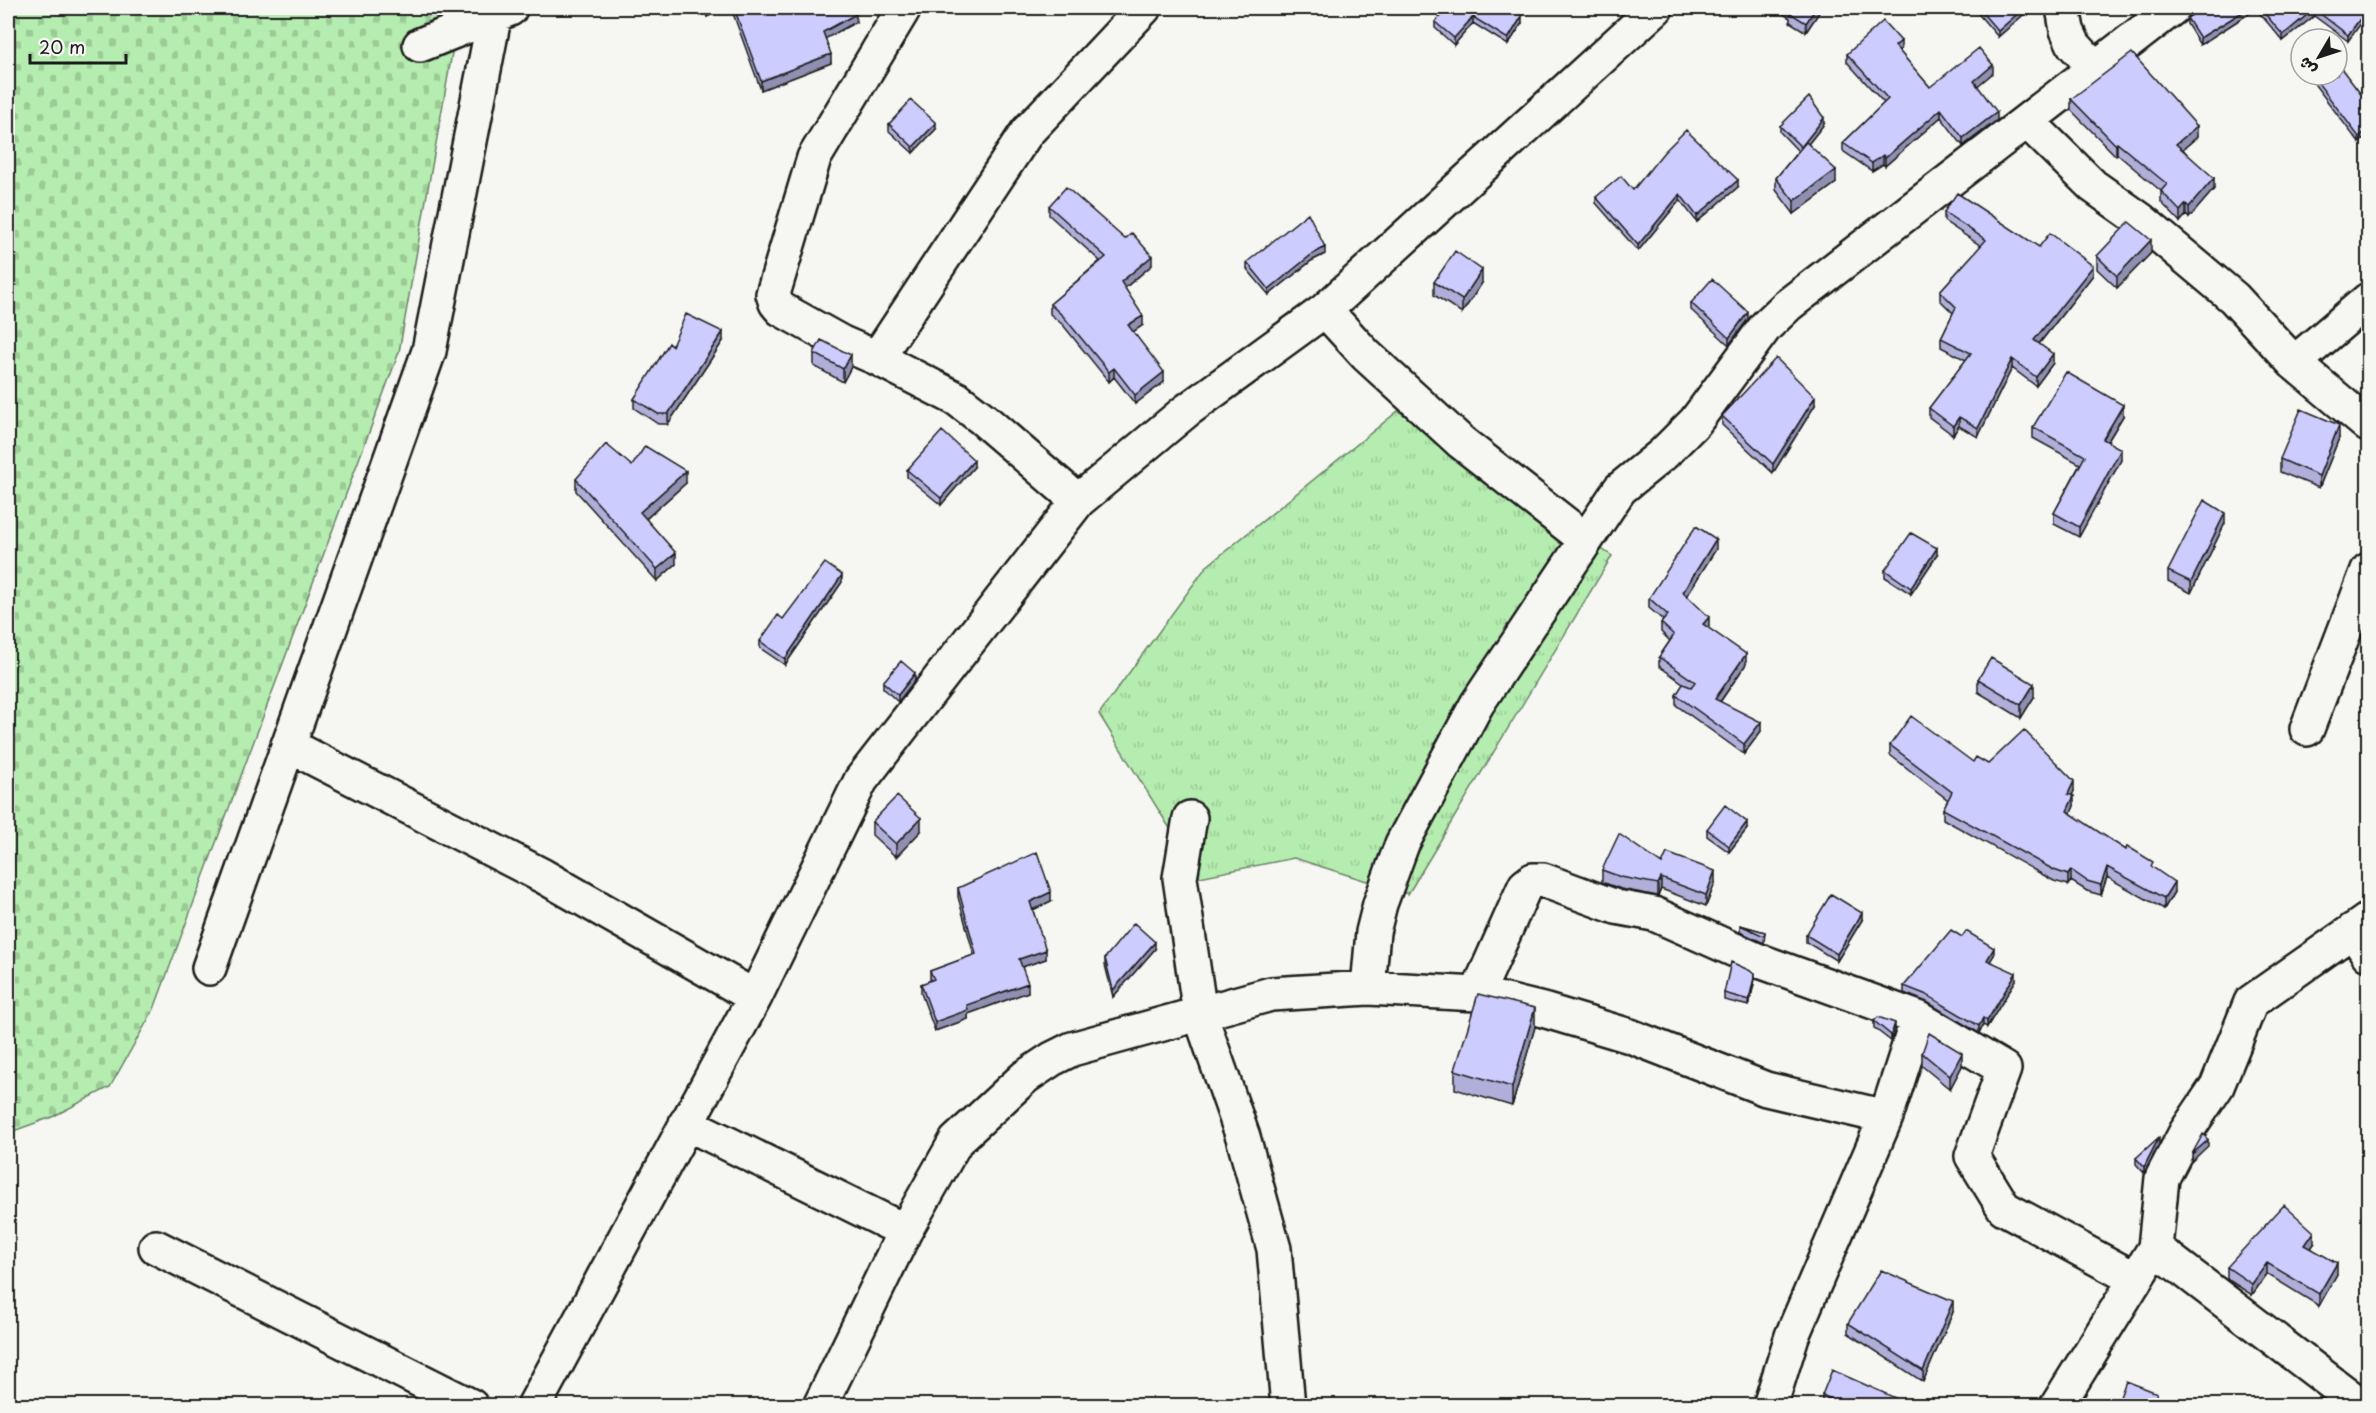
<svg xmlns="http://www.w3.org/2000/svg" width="2376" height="1413" font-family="'Playpen Sans','Playpen Sans Arabic',sans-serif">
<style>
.grass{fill:url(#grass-tufts);stroke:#688466;stroke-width:1.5}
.cemetery{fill:url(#cemetery-stones);stroke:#688466;stroke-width:1.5}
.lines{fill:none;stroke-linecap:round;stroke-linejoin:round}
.minor-casing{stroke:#1c1c1c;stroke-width:38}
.minor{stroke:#f6f6f2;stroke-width:33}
.wall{fill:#afafda;stroke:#1c1c1c;stroke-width:1.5}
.shaded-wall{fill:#8f8fb2;stroke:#1c1c1c;stroke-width:1.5}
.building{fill:#ccccfe;stroke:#1c1c1c;stroke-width:1.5}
</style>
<defs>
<pattern id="grass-tufts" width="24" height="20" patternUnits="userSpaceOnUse" patternTransform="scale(1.5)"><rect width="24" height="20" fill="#b5ecaf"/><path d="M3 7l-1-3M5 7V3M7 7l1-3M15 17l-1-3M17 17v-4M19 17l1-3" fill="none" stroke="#9bca96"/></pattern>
<pattern id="cemetery-stones" width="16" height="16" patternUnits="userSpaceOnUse" patternTransform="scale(1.5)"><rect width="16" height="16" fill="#b5ecaf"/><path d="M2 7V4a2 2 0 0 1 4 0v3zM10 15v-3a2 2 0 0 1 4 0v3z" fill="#9bca96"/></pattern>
</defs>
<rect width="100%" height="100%" fill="#f6f6f2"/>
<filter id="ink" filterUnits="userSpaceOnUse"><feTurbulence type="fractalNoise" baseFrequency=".0167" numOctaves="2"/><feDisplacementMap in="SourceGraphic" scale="12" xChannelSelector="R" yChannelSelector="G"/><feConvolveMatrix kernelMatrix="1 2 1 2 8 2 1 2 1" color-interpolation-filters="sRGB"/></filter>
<g filter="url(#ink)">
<path class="grass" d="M1398,411L1612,556L1408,894L1294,858L1200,877L1099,714L1206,567Z"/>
<path class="cemetery" d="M8,8H460L399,352L154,1009L110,1087L52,1117L8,1133Z"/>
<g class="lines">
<defs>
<path id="minor" d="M904,8L814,158L773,294L776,303L781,309L842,343L877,358L957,399L983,419L1078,501
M2063,8L2067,30L2074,45L2096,69
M420,45L510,9
M2028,122L2093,186L2141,220L2234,298L2294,363L2368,425
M1325,310L1366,355L1461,442L1586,540
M877,358L1027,132L1144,8
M2294,363L2368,300
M2307,729L2368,570
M288,745L543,876L755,997
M1190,818L1180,878L1200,1014L1243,1137L1274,1249L1288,1406
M2353,930L2368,954
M209,968L429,351L496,8
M1368,988L1373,932L1380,904L1402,844L1477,704L1620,489L1663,454L1695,422L1766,326L1788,305L2173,8
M1477,994L1525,886L1533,880H1543L1616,907L1654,914L1757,960L1918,1018L2004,1069L1972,1156L2004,1208L2135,1279
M686,1123L905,1231
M156,1247L471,1406
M2155,1248L2362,1406
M534,1406L755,997L861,780L1078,501L1186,411L1325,310L1656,8
M820,1406L905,1231L956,1141L1025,1077L1052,1059L1072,1049L1271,994L1368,988L1477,994L1543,1010L1630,1036L1766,1089L1886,1117
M1770,1406L1792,1336L1886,1117L1918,1018
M2057,1406L2155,1248L2162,1178L2186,1132L2217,1086L2251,1002L2368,920"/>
</defs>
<use href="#minor" class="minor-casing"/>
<use href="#minor" class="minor"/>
</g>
<path class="wall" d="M704,8H724L707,17Z
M731,8H853L856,22L825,38L831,63L761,90Z
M1448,8L1522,23L1508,45L1473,23L1454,45L1435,28V22Z
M1773,8H1822L1806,32L1790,22V18Z
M1974,8H2031L1998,37L1974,9Z
M2203,8H2368L2348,41L2314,16L2283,41L2256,9L2200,45L2187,24V18Z
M1901,49L1899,51L1930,87L1993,73L1977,86L1997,120L1963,146L1941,117L1885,166L1883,164L1872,171L1843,151V143L1884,103L1847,62V54Z
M2315,79L2360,93L2368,85V135L2359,143L2315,85Z
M2071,99L2197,137L2183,149L2214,189L2189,218L2186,215L2180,222L2161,202V191L2117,154L2116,156L2071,110Z
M889,124L936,129L913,153L889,131Z
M1824,124L1808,144L1836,183L1794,214L1776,190V178L1798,151L1780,132V126Z
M1738,187L1697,222L1680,200L1638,251L1596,203V197L1633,190Z
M1049,206L1152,265L1125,288L1143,325L1133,332L1164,382L1135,404L1114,377L1109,382L1063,325L1050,314V304L1100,261L1049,215Z
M1944,212L2039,247L2093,275L2039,344L2053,363L2036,386L2012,368L1978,437L1959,426L1953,435L1929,417V408L1966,360L1941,347V338L1953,313L1940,300V291L1981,246L1944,221Z
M2151,253L2117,288L2097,269V256Z
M1325,254L1311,261L1269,295L1247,269V262Z
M1434,282L1482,283L1462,313L1434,295Z
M1691,303L1748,319L1729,345L1691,310Z
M723,341L668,424H658L634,408V399L672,346Z
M814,353L851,367L843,382L814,366Z
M1815,405L1773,473L1722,425V416Z
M2123,416L2108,441L2121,460L2079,537L2054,524V513L2080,464L2033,438V427Z
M2339,438L2319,488L2280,472V459Z
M632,466L686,483L646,519L676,564L657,581L576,491V479Z
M974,467L941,505L907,477V470Z
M2225,523L2191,593L2168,581V571Z
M1716,549L1686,596L1709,626L1708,628L1746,664L1720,702L1761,731L1744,754L1676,705V695L1684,684L1659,666V657L1670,641L1661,632V623L1663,620L1649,608V598Z
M1937,555L1911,594L1885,577V570Z
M842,582L785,665L760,648V641L783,619Z
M1978,679L2034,697L2021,718L1978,692Z
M915,680L898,702L883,688V682Z
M1890,745L1973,762L1988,764L2074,791L2072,795L2074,806L2070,814L2153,868L2174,892L2164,909L2107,877L2101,895L2087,891L2071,881L2068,885L2054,881L1943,819V809L1948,800L1890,755Z
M872,822L921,831L896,857L872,835Z
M1707,829H1747L1729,852L1707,836Z
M1662,864L1715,883L1706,906L1661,889L1658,896L1621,889L1602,882V870Z
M958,888L1051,901L1033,910L1046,959L1022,967L1028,992L968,1014V1019L935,1031L921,993V984L930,981V971L974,955L958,897Z
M1862,920L1837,961L1806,942V935Z
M1740,925L1765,932L1764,943L1740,932Z
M1962,937L1994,955L1990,961L2016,980L1987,1027L1983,1025L1979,1033L1927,1002L1904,993V986Z
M1155,949L1113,997L1105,965V958Z
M1755,979L1749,1006L1724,1000V993Z
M1874,1021L1895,1029L1891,1041L1874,1028Z
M1535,1027L1512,1106L1455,1089V1070Z
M1922,1053L1962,1066L1950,1089L1922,1066Z
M2159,1144L2144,1173L2136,1164V1158Z
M2314,1244L2311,1248L2337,1274L2319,1306L2267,1274L2252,1295L2227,1279V1267Z
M1953,1312L1923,1382L1848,1333V1323Z
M1822,1395L1909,1406H1830L1822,1402Z"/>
<path class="shaded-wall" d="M710,8H724L707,17V9Z
M1816,8H1822L1806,32V23Z
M2024,8H2031L1998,37V31Z
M2249,8H2256V9L2200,45V38Z
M2368,8V14L2348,41V35Z
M2314,9V16L2283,41V35Z
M856,14V22L823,40V32Z
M1522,16V23L1508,45V39Z
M1473,17V23L1454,45V38Z
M1901,41V49L1895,54V46Z
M831,54V63L761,90V81Z
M1993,65V73L1974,89V81Z
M1941,109V117L1885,166V158Z
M1997,112V120L1963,146V138Z
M1824,118V124L1801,153V147Z
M936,123V129L913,153V147Z
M2197,126V137L2176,155V144Z
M2368,129V135L2359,143V137Z
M2117,143V154L2116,156V145Z
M1883,155V164L1872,171V163Z
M1836,170V183L1794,214V201Z
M2214,178V189L2189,218V207Z
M1738,180V187L1697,222V216Z
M1680,194V200L1638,251V245Z
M2186,204V215L2180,222V211Z
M2151,240V253L2117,288V276Z
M1325,247V254L1311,261L1269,295V289L1311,255Z
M1152,256V265L1121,291V282Z
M2093,266V275L2034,350V340Z
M1482,270V283L1462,313V300Z
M1748,312V319L1729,345V338Z
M1143,316V325L1128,335V325Z
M723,332V341L668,424V414Z
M2053,354V363L2036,386V377Z
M851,355V367L843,382V369Z
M2012,359V368L1978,437V428Z
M1114,368V377L1109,382V372Z
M1164,372V382L1135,404V395Z
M1815,397V405L1773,473V464Z
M2123,405V416L2103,449V439Z
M1959,417V426L1953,435V426Z
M2339,425V438L2319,488V476Z
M2121,449V460L2079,537V527Z
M974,460V467L941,505V498Z
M686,471V483L640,524V512Z
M2225,513V523L2191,593V582Z
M1716,539V549L1683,602V592Z
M1937,548V555L1911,594V588Z
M676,553V564L657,581V569Z
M842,575V582L785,665V659Z
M1709,617V626L1703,634V624Z
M1746,654V664L1715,709V699Z
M915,673V680L898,702V695Z
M2034,684V697L2021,718V705Z
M1761,722V731L1744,754V744Z
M2074,781V791L2068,804V794Z
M2074,796V806L2067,822V811Z
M921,818V831L896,857V844Z
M1747,822V829L1729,852V846Z
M2107,867V877L2101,895V885Z
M2071,870V881L2068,885V875Z
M1715,871V883L1706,906V895Z
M1661,878V889L1658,896V884Z
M2174,882V892L2164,909V898Z
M1051,892V901L1030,911V902Z
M1862,913V920L1837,961V954Z
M1155,942V949L1113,997V990Z
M1994,948V955L1987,966V960Z
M1046,950V959L1019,968V959Z
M1755,973V979L1749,1006V1000Z
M2016,973V980L1987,1027V1021Z
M1028,983V992L968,1014V1019L935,1031V1022L967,1005Z
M1535,1008V1027L1512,1106V1087Z
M1983,1018V1025L1979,1033V1026Z
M1895,1023V1029L1891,1041V1035Z
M1962,1053V1066L1950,1089V1076Z
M2159,1137V1144L2144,1173V1167Z
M2208,1140V1146L2192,1161V1154Z
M2314,1232V1244L2305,1256V1245Z
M2267,1263V1274L2252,1295V1284Z
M2337,1263V1274L2319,1306V1294Z
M1953,1301V1312L1923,1382V1371Z
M2157,1393V1400L2155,1406H2152Z"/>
<path class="building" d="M734,8H853L856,14L823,32L831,54L761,81Z
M1448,8H1512L1522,16L1508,39L1473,17L1454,38L1435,22Z
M1787,8H1816L1806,23L1790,13L1791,10Z
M1978,8H2024L1998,31Z
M2203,8H2249L2200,38L2187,18Z
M2260,8H2368L2348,35L2314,9L2283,35Z
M1883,21L1901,41L1895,46L1930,87L1979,48L1993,65L1974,81L1997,112L1963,138L1941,109L1885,158L1883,155L1872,163L1843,143L1888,99L1847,54Z
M2132,53L2197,126L2176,144L2214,178L2189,207L2186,204L2180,211L2161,191L2167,184L2117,143L2116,145L2071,99Z
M2337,63L2360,93L2368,85V129L2359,137L2315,79L2320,75H2337Z
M1809,97L1824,118L1801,147L1780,126Z
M911,100L936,123L913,147L889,124Z
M1686,130L1738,180L1697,216L1680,194L1638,245L1596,197L1621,176L1633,190L1664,152Z
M1806,142L1836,170L1794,201L1776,178Z
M1066,187L1125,239L1132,233L1152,256L1121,282L1143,316L1128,325L1164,372L1135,395L1114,368L1109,372L1063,316L1050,304L1106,257L1049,206Z
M1957,193L2039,247L2050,233L2093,266L2034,340L2053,354L2036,377L2012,359L1978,428L1959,417L1953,426L1929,408L1971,353L1941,338L1956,307L1940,291L1986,240L1944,212Z
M1308,213L1325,247L1311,255L1269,289L1247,262Z
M2129,222L2151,240L2117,276L2097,256Z
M1455,251L1482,270L1462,300L1434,282Z
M1712,279L1748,312L1729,338L1691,303Z
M686,314L723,332L668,414H658L634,399L669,343L672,346Z
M821,340L851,355L843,369L814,353Z
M1776,358L1815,397L1773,464L1722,416Z
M2066,372L2123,405L2103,439L2121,449L2079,527L2054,513L2085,456L2033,427Z
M2301,409L2339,425L2319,476L2280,459Z
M942,431L974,460L941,498L907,470Z
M606,444L632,466L645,446L686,471L640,512L676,553L657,569L576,479Z
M2204,500L2225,513L2191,582L2168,571Z
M1696,526L1716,539L1683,592L1709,617L1703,624L1746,654L1715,699L1761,722L1744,744L1676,695L1683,684L1691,687L1695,682L1659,657L1674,635L1661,623L1668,615L1649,598Z
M1911,533L1937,548L1911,588L1885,570Z
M825,563L842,575L785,659L760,641L778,615L783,619Z
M1991,658L2034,684L2021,705L1978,679Z
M901,661L915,673L898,695L883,682Z
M1911,716L1973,762L1976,757L1988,764L2024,730L2074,781L2068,794L2074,796L2067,811L2126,850L2127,846L2153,862L2151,866L2174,882L2164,898L2107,867L2101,885L2087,881L2071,870L2068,875L2054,870L1943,809L1952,792L1890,745Z
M897,796L921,818L896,844L872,822Z
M1725,805L1747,822L1729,846L1707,829Z
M1619,834L1662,864L1667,853L1715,871L1706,895L1661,878L1658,884L1621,877L1602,870Z
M1037,852L1051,892L1030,902L1046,950L1019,959L1028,983L967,1005L968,1010L935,1022L921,984L934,979L930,971L976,954L958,888Z
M1831,894L1862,913L1837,954L1806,935Z
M1134,923L1155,942L1113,990L1105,958Z
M1740,925L1765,932L1764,936Z
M1951,930L1962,937L1966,931L1994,948L1987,960L2016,973L1987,1021L1983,1018L1979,1026L1927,995L1904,986Z
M1731,962L1755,973L1749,1000L1724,993Z
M1478,994L1535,1008L1512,1087L1455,1070Z
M1878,1017L1895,1023L1891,1035L1874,1021Z
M1929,1033L1962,1053L1950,1076L1922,1053Z
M2203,1134L2208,1140L2192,1154Z
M2159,1137L2144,1167L2136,1158Z
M2284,1205L2314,1232L2305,1245L2337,1263L2319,1294L2267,1263L2252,1284L2227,1267Z
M1881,1270L1953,1301L1923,1371L1848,1323Z
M1832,1370L1909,1404L1908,1406H1846L1822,1395Z
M2126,1381L2157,1393L2152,1406L2117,1405Z"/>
</g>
<rect width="2376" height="1413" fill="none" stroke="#f6f6f2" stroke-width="30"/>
<rect x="15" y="15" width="2346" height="1383" fill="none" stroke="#1c1c1c" stroke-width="2" filter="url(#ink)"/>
<g transform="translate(2319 57) rotate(231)"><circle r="28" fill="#f6f6f2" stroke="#9f9f9c" stroke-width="1.5"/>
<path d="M0-4.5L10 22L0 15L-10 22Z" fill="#1c1c1c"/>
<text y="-9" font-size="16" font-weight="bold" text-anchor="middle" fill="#1c1c1c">ش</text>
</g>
<path d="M30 54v9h96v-9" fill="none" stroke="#1c1c1c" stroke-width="3"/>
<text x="39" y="54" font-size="18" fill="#1c1c1c" stroke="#f6f6f2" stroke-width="4.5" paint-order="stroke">20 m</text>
</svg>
